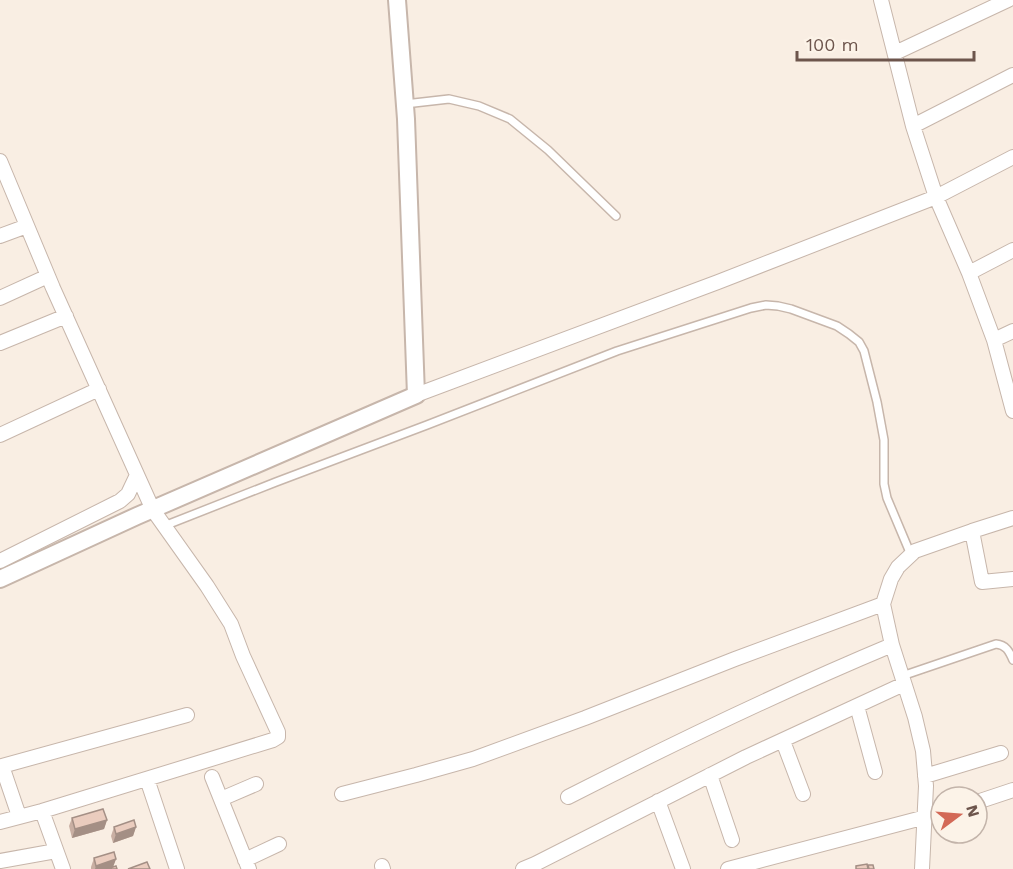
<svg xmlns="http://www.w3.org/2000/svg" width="1013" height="869" font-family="'Work Sans',sans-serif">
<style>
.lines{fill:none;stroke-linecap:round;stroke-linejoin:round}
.service-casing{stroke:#c7b6ab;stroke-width:10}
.minor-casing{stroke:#c7b6ab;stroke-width:16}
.tertiary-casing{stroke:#c7b6ab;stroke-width:20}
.service{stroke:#fff;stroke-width:7}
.minor{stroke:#fff;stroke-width:14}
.tertiary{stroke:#fff;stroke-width:16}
.wall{fill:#c9afa3}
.shaded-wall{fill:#a48f85}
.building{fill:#eaccbe;stroke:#a48f85;stroke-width:1.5}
</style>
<rect width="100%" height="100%" fill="#f9eee3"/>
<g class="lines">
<defs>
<path id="service" d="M405,104L449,99L479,106L510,119L548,150L616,216
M164,526L276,482L427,425L617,351L751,308L766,305L778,306L791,309L837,326L849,334L859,342L864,351L877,402L884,440V484L887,498L911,555
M902,676L996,644C1006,645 1009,651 1013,660"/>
<path id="minor" d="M895,53L1008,0
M913,126L1013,75
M1013,157L936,197L969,273L994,340L1013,411
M0,161L53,288L153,510L207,586L231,624L243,656L278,732V737L273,740L42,811L0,822
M0,236L27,226
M969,273L1013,250
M0,298L48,276
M994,340L1013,331
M0,343L66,316
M416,395L718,282L936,197L913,126L881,0
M0,435L99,389
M1013,518L972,531L982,582L1013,579
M0,561L120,501L128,494L137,475
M857,706L875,772
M783,741L803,794
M710,775L732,840
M925,776L1001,753
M212,777L249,869
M147,779L177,869
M342,794L416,775L473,759L585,718L735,659L883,604
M568,797C674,743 782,691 892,645
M221,799L256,784
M658,801L683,869
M977,802L1013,790
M42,811L63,869
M19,816L2,766L187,715
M245,860L279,844
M0,861L56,851
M382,866L383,869
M523,869L535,864L746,757L904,684
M728,869L941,813
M922,869L926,786L923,751L915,717L892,645L883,604L891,579L898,567L915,551L972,531"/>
<path id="tertiary" d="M0,579L137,516L416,395L406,119L397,0"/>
</defs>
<use href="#service" class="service-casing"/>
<use href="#minor" class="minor-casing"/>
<use href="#tertiary" class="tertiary-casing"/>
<use href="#service" class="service"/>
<use href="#minor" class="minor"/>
<use href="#tertiary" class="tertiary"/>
</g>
<path class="wall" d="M72,818L107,820L104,829L72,838L69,826Z
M114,827H136L133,836L113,843L111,836Z
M94,858L116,859L113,867L117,869H91V867Z"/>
<path class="shaded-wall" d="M107,820L104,829L72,838L75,829Z
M136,827L133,836L113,843L116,834Z
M116,859L113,867L107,869H95L96,866Z"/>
<path class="building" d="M103,809L107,820L75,829L72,818Z
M134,820L136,827L116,834L114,827Z
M114,852L116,859L96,866L94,858Z
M147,862L150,869H128Z
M867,864L868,869H856V866Z
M868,865H873L874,869H869Z
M116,866L117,869H107Z"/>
<g transform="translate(959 815) rotate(74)"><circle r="28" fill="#fcf3e8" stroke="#c3b4aa" stroke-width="1.5"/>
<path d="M0-4.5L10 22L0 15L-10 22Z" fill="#d36957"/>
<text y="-9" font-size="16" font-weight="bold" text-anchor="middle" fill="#6d554c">N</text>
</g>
<path d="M797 51v9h177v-9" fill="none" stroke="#6d554c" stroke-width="3"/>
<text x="806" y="51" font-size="18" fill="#6d554c" stroke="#fcf3e8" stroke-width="4.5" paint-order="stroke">100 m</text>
</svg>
